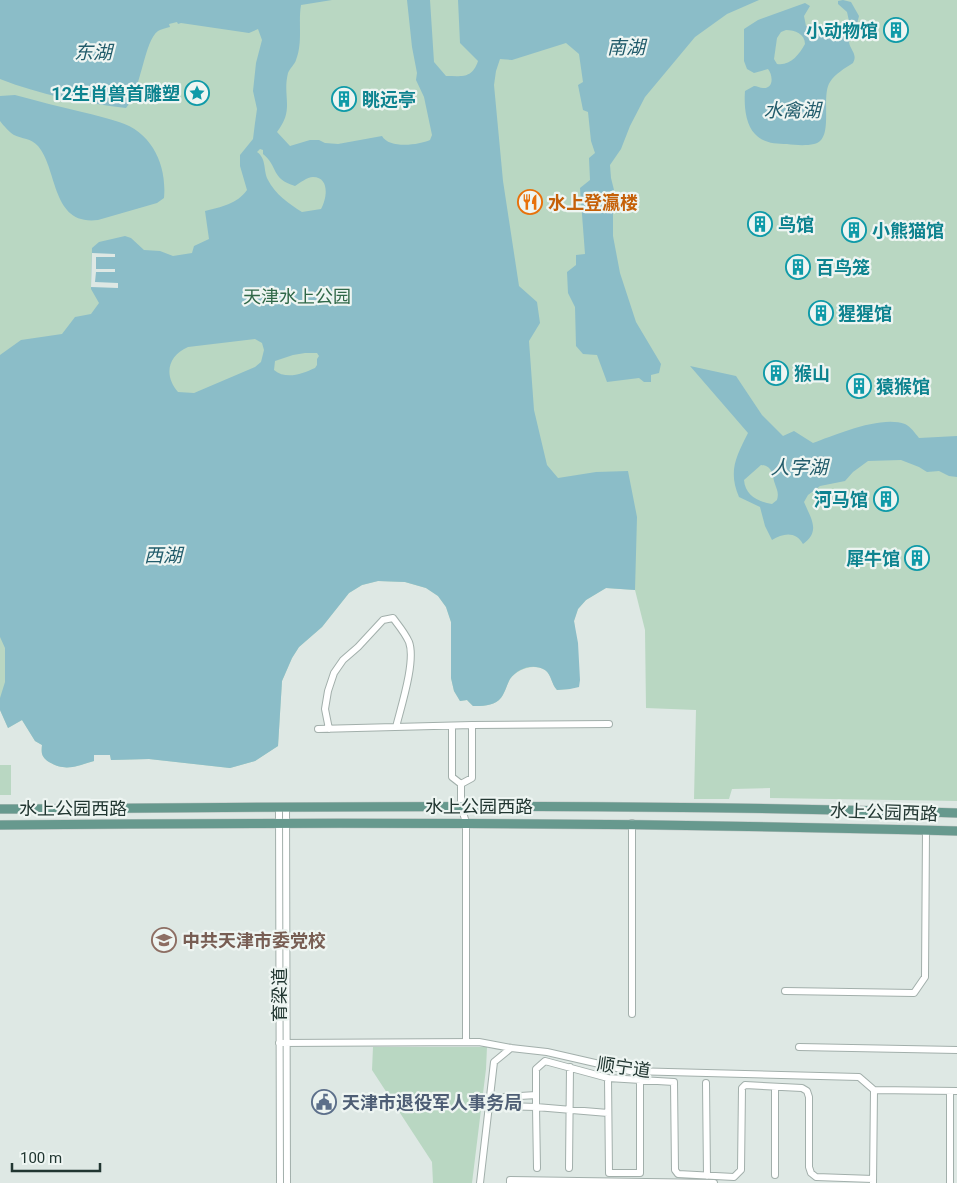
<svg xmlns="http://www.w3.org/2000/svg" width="957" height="1183" font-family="Roboto,'Noto Sans SC',sans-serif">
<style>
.green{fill:#b9d7c2}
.water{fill:#8bbdc8;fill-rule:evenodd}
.pier{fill:#dee8e4}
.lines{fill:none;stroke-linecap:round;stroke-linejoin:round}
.minor-casing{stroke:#a2afab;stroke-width:8}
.major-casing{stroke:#bcc3c1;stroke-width:10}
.minor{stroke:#fff;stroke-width:6}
.major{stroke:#67998e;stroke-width:9}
.labels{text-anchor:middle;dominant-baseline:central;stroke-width:4.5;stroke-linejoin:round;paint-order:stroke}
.culture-label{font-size:18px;font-weight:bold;fill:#0d838f;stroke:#eef5f2;text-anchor:start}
.food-label{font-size:18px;font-weight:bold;fill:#c56008;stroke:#eef5f2;text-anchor:start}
.park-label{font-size:18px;fill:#306848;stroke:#eef5f2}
.street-label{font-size:18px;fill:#213631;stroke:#eef5f2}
.education-label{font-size:18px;font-weight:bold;fill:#785e54;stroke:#eef5f2;text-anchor:start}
.service-label{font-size:18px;font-weight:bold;fill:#4e5e75;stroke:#eef5f2;text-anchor:start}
.water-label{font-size:19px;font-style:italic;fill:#225c6b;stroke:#eef5f2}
</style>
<rect width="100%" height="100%" fill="#dee8e4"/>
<path class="green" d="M0,0H957V801L770,798V788L732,789L729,799H694L696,710L646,708L645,630L635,590L606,588L586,600L578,609L574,621L575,631L570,689L557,690C551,684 552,675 545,670C534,663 517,669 510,679C506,686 505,694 499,700C492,706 482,706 473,706L467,700L460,701L454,691L451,678V622L446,607L438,596L426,588L405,582L378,581L362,585L349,593L322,627L299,647L292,658L282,681L278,746L255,761L230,768L149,759L111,760L110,755H94V761C76,766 66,772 49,762C42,757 41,754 42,745L35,741L22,720L8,728L0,710Z
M0,765H11V795H0Z
M373,1047H487L486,1069L472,1183H433L432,1162L372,1070Z"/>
<path class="water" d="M0,0H332L301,5C298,23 303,42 296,60C295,64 290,68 288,73C282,97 295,109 277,132L290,146L310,140H319L325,143L338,144L382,136C389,149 419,145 430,140L432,135L424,97L416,80L417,73L412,47L407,0H430L434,62L446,76C462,76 472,79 478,61L460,43L458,0H759L727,14L695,37L645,97L630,126L621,149L610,165L611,178L615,194L613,213V236L620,273L636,322L661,364L659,373L651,375V382H644L639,378L607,382L597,355L583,354L576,346L575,307L568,293L567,272L576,265V255L585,254L580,188L590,180L589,158L595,153L591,141L588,112L583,110L578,85L583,82L579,54L566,43L512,60L500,59L496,71L494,85L503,181L519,286L537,302L540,323L529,341L534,410L547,465L558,478L596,472L628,471L637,517L635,590L606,588L586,600L578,609L574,621L578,643L580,680L579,687L570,689L557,690C551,684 552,675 545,670C533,663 518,668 510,679C506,686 505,694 499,700C492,706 482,706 473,706L467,700L460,701L454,691L451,678V622L446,607L438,596L426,588L405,582L378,581L362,585L349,593L322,627L299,647L292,658L282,681L278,746L255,761L230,768L149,759L111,760L110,755H94V761C76,766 66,772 49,762C42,757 41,754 42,745L35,741L22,720L8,728L0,710V698L5,682V648L0,637V355L21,340L62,334L75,317L91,314L99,303L91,289L92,248L99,242L125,236L131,238L144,250L160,251L173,256L192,253L194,246L209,239L205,211C221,207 237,204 247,190L240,166V155L253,139L255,123L257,109L253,91L256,63L262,40L258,29L249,33L181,23L178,24L177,22L169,24L170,27C166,28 161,29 158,31C144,41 141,91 126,108C83,103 41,95 0,79ZM260,149L263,150V154C278,166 271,179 295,186C300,183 307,177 313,177C330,177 327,199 321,209L302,212C289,204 275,194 268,180C263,171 267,159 257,152ZM255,339L262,343L264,350L261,362L255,367L194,393L178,392C164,376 167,356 188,347ZM305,353H317L319,356L317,359V365L315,368C302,374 286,380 274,370L275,361L293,355Z
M843,0L851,2L859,16L856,28L849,42C850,50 858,54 853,63C845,68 835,74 830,82C820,97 835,140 814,144C805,146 795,145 787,144C775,144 763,143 755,134C745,124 744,104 745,91L754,86C757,86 760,88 763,88C774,89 773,75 768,69L754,73L747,69L744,61V29L758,20L805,3L810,6L804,16L806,26C812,28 816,25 822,25C833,27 840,40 849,21L847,12L838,4V1ZM786,30C795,30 805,34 805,44C799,55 790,66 777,64L774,59L777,38L781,32Z
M15,95C38,101 60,107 82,112C95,115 107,118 119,122C152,132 167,165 164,198L157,203L98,220C51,226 58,169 38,146C31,138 22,139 14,135C9,132 4,126 0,121V96Z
M690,366L736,376L762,415L783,436L794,431L813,443C835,435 881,415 905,424C911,427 915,433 919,438L957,436V477L949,476L939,471L927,472L919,467L901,460L868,461L853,472L845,481L820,486L808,495L804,502C811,519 821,531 803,544C796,531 783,533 772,540L765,526L760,507L739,497C728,471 736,457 748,433ZM761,465C773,466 772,475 775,484C777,490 779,493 777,500L772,504C758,502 745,495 744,480Z"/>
<path class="pier" d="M92,253L115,254V257H96V269H115V272H96L95,282L118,283V288L91,287Z"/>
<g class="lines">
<defs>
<path id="minor" d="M452,726V777L461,784
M318,729L472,725L609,724
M329,729L325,709L328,691L334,673L343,660L358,647L383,620L393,618C399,626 405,633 409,642C416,661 401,707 396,727
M461,784V807L466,822V1042
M461,784L472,778V725
M279,807L280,1183
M286,807L287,1183
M785,991L914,993L925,977L926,830
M632,1014V823
M279,1043L479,1042L511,1048L547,1052L630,1071L859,1077L874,1090L873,1183
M799,1047L957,1050
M608,1078L609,1173H640V1080
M706,1083L707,1176
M775,1087V1175
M874,1090L957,1091
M950,1091V1183
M536,1095V1107L608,1113
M504,1103V1106L536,1107L537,1168
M489,1104L504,1103V1097L536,1095V1069L545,1061L608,1078L674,1082L675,1170L678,1174L734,1177L741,1170L742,1088L745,1085L802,1088L807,1091L809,1097V1167L811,1173L816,1177L873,1179
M569,1168L570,1067
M480,1183L494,1062L511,1048
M510,1183V1180L714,1183"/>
<path id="major" d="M0,809C319,807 638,803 957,813
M0,825C319,822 638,822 957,831"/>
</defs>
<use href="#minor" class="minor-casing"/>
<use href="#major" class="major-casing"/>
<use href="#minor" class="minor"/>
<use href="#major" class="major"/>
</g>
<defs>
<symbol id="building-ring" viewBox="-11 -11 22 22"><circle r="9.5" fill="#eef5f2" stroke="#0f9aa8" stroke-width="1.5"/><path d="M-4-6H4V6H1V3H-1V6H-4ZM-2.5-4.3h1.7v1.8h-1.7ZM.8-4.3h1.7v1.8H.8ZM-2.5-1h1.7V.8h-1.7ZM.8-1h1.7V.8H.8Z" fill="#0f9aa8"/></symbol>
<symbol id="sight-ring" viewBox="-11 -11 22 22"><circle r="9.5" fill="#eef5f2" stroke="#0f9aa8" stroke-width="1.5"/><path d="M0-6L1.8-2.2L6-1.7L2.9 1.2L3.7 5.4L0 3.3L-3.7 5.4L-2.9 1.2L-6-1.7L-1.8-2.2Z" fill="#0f9aa8"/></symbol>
<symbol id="restaurant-ring" viewBox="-11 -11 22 22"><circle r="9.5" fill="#eef5f2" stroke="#e8710a" stroke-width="1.5"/><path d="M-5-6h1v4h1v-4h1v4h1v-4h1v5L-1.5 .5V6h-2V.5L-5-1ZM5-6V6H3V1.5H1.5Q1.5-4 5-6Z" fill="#e8710a"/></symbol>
<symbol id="university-ring" viewBox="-11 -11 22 22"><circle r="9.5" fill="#eef5f2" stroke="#8d6e63" stroke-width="1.5"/><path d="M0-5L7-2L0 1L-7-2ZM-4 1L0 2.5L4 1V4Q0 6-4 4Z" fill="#8d6e63"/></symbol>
<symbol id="civic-ring" viewBox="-11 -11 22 22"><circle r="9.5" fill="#eef5f2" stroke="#5c6f8a" stroke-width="1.5"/><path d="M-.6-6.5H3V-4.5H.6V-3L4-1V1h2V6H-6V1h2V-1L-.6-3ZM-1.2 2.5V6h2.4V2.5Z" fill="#5c6f8a"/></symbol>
</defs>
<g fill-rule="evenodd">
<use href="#building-ring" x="882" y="16" width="28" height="28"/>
<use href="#sight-ring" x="183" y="79" width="28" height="28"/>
<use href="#building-ring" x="330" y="85" width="28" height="28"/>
<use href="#restaurant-ring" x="516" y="188" width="28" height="28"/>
<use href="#building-ring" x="746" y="210" width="28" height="28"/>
<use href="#building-ring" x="840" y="216" width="28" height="28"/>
<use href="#building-ring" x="784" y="253" width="28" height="28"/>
<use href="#building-ring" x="807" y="299" width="28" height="28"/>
<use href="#building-ring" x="762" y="359" width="28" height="28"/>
<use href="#building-ring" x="845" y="372" width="28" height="28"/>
<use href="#building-ring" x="872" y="485" width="28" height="28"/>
<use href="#building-ring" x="903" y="544" width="28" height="28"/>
<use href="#university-ring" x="150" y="926" width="28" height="28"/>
<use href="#civic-ring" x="310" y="1088" width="28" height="28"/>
</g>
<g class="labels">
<g class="culture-label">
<text x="878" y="30" text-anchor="end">小动物馆</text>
<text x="180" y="93" text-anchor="end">12生肖兽首雕塑</text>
<text x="362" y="99">眺远亭</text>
<text x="778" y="224">鸟馆</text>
<text x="872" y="230">小熊猫馆</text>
<text x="816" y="267">百鸟笼</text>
<text x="838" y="313">猩猩馆</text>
<text x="794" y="373">猴山</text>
<text x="876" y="386">猿猴馆</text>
<text x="868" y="499" text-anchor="end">河马馆</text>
<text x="900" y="558" text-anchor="end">犀牛馆</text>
</g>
<g class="food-label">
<text x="548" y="202">水上登瀛楼</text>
</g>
<g class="park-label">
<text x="297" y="296">天津水上公园</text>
</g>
<g class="street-label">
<text x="479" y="806">水上公园西路</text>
<text x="73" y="808">水上公园西路</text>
<text transform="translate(884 812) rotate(2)">水上公园西路</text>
<text transform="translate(279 995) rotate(-90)">育梁道</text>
<text transform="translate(624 1067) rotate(8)">顺宁道</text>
</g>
<g class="education-label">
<text x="182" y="940">中共天津市委党校</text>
</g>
<g class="service-label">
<text x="342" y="1102">天津市退役军人事务局</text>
</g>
<g class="water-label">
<text x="626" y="47">南湖</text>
<text x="93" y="52">东湖</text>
<text x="792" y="110">水禽湖</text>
<text x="799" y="467">人字湖</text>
<text x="163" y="555">西湖</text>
</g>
</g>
<path d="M12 1163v8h88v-8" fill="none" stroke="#213631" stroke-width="2.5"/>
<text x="20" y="1163" font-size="15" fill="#213631" stroke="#eef5f2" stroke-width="4" paint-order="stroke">100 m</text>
</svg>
